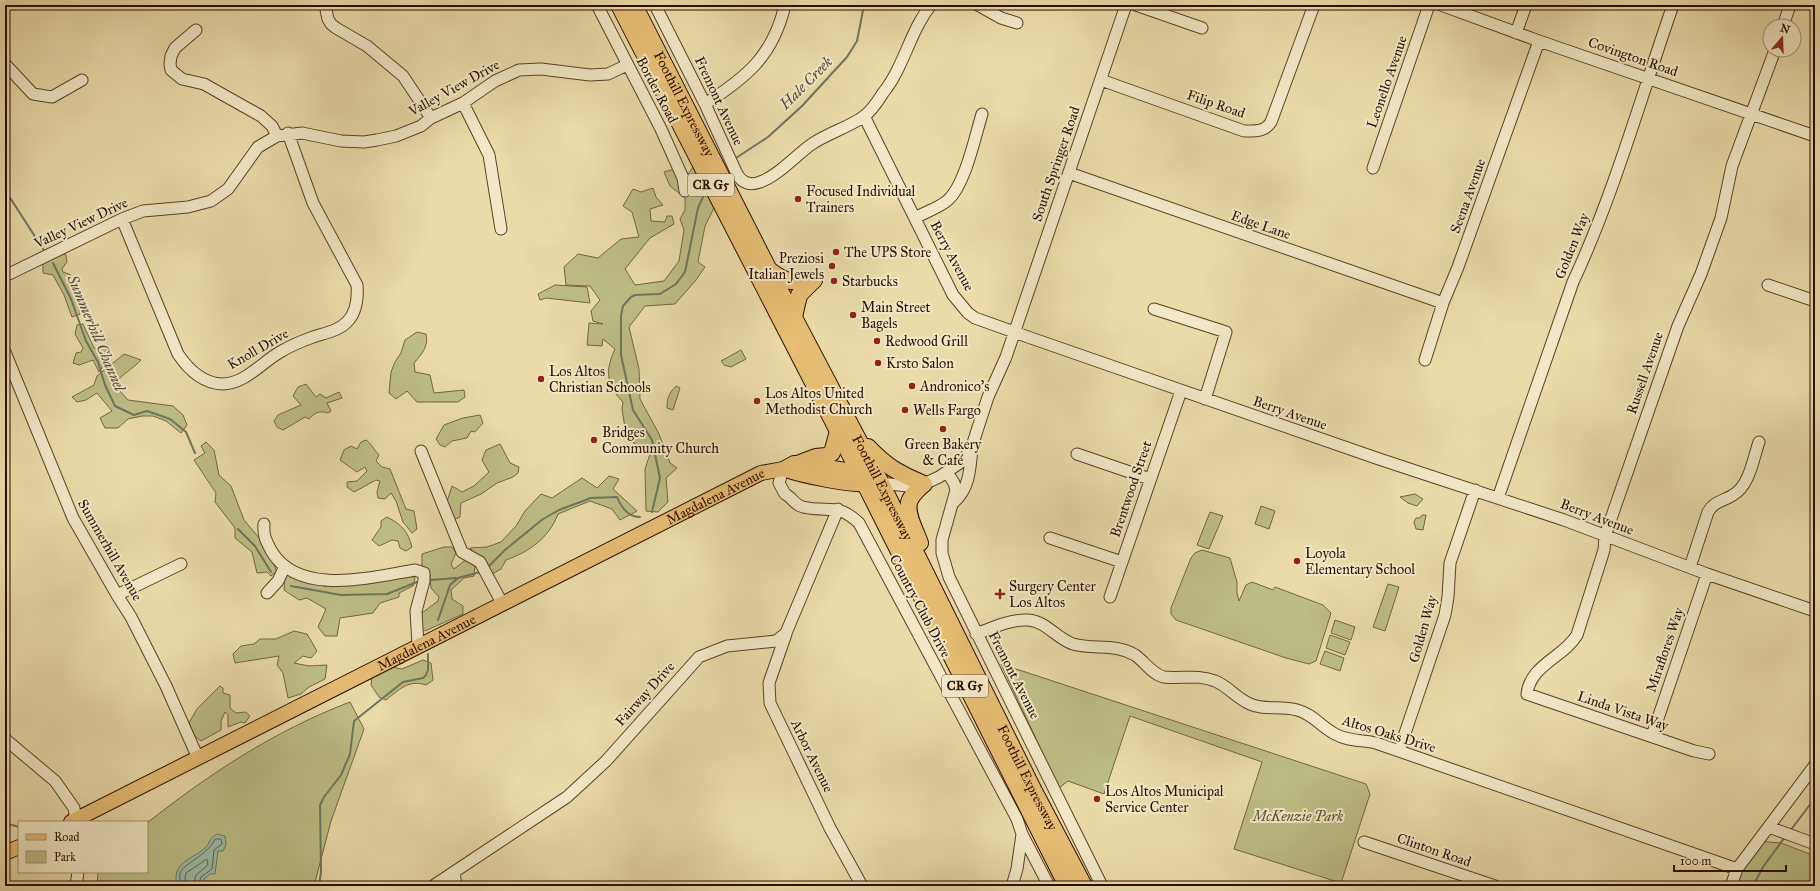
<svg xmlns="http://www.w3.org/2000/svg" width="1820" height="891" font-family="'IM FELL Great Primer',serif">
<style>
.green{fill:#bcbe85;stroke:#746442}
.water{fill:#99bba5;stroke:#6d7563}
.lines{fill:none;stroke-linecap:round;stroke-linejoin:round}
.shore{stroke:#626352;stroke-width:1}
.stream{stroke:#6d7563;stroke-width:2}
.minor-casing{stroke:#5b3f2a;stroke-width:13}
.major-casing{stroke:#2b0b00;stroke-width:16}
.highway-casing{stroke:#2b0b00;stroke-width:18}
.minor{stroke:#f2e8c7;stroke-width:11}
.major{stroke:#e6be74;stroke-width:14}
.highway{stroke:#e6be74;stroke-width:16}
.poi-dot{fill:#8f2418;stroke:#f2e8c7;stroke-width:1.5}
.labels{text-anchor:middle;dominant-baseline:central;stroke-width:4;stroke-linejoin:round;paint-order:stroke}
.shield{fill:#f2e8c7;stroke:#674d3c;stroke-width:1}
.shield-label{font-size:13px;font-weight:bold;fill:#2b0b00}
.street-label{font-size:14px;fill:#2b0b00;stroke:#f2e8c7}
.poi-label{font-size:14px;fill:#2b0b00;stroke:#f2e8c7;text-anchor:start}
.park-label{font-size:14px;font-style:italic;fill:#5e4a2f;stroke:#f2e8c7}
.water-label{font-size:15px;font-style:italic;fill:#52493a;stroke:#f2e8c7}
</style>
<rect width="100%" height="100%" fill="#ebdba9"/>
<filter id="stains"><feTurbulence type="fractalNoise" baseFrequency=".005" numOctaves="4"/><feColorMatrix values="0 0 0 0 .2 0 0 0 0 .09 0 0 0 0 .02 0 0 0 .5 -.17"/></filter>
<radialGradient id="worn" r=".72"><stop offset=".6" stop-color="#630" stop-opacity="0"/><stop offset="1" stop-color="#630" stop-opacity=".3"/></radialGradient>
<path class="green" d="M693,167L714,208L705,226L698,262L705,267L696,280L675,304L645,306L629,327L639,369L640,399L659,434L670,463L677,468L666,478L668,502L658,512L646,511L645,469L652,448L634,444L633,437L626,434L622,409L623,402C606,385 605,370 615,349L603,339L602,346L587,345L589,323L603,324L593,321L591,311L600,300L590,286L566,285L564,267L578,254L598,258L621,239L639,237L632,212L623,206L633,189L641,192L653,188L656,197L663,205L650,209L651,221L665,222L667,216H672L674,224L650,238L625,269L635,285L664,281L679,261L684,230L680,219L685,210V198L670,186L664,172L678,168L687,176Z
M59,253L66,255L67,262L62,269L63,272L71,275L69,280L76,287L74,290L79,304L80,314L72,317L64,295L53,275L43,273V264Z
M555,285L587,287L590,303L546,298L540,300L538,294Z
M83,324L94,348L98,350L109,345L103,355L102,368L99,372L93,360L79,365L73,363L76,353L81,352L83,348L75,334L77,325Z
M417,332L426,334C429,346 422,354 414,363L415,372L430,375L434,393L464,390L465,397L458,402H417L407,391L396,399L389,393L391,372L395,362L401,353L405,340Z
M741,350L746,359L731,367L724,365L721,361Z
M124,354L141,360C133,369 123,373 116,383L119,390L128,400L173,406L183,415L187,425L181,433L166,421L153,416H142L128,419L118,428H105L100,418L112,411L97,393L86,400L77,402L72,397L94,385L97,376Z
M306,384L316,397L320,394L326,398L339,392L342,398L327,403L331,411L328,413C319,410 315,413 309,419L305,417L283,430L277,427L274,421L278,415L301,405L293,396L298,387Z
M676,386L680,388L673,410L667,408C667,398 669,393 676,386Z
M480,415L483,423L475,432L471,431L467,438L452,441L445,447L440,445L436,439L444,425L463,418Z
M366,440C371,443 374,450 379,455L376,461L382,467L390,469L406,509L414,511L417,529L412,533L403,522L396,501L391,493L385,499L378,498L377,492L380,481L376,480L354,492L347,487V482L357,481L367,471L365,467L357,472L340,460L344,450L351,446L357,449L361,442Z
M206,442L214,450L219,475L231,486L244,520L259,538L277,571L271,576L267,572L257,573L252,552L235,538V528L215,502L216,493L194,460L205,453L201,446Z
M500,444L510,463L519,467L518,473L513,477L497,483L481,494L461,503L460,517L453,520L445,508L452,486L462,492L474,486L489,472L482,460L486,450Z
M609,476L619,479L613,489L637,511L620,520L612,509L590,501L558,514C549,538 529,552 506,560L501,569L492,574L483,561L470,548L487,547L501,542L516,526L525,511L541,494L552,498L582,478L597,488Z
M1415,494L1423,499L1417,506L1408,503L1400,497Z
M1261,506L1275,511L1269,529L1255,524Z
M1210,512L1223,516L1209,549L1197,545Z
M1422,515H1426L1423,530L1416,529L1414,522L1416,518H1420Z
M387,517C401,524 408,531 412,547L406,551L400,548L398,541L392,540L379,546L372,540L381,527V521Z
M444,547H452L456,553L451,564L454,569L467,559L475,566L474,576L464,578L451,590L452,599L463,606V614L425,631L418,626V616L438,601L439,597L431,588L430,575L422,566V554Z
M1202,550L1230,558L1237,582V593L1239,601L1246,585L1252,582L1273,590L1275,587L1323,605L1331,613L1316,661L1309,664L1286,658L1176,620L1171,614V608L1191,558L1195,553Z
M285,573L309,580L326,587L333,580L411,576L415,578L413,586L399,593V597L380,603L373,613L340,618L337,636H325L318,627L326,609L307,598L299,600L284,590Z
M1388,584L1399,587L1385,631L1373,627Z
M1335,620L1355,627L1351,640L1331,633Z
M294,631L307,634L317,651L311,658L303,656L294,663L309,666L327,665L325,679L309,687L301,694L288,698L283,673L277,665L279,656L235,663L233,654L241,646L254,644L260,639H276Z
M1330,635L1350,642L1345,655L1326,648Z
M1325,651L1344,658L1340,671L1320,664Z
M423,660L431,663L433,680L426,685C408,679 399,690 386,700L379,697L371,685L372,677L392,667L402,669Z
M1001,664L1366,784L1370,794L1341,883L1234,849L1262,762L1130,716L1104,794L1068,781L1059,788Z
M220,686L223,688V693L230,695V708L236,713L246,712L250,716L245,723L241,722L228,727V715L225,712L221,721V730L201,741L195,736L189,723L197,709Z
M350,702L364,729L331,821L314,886H97L98,872H147V823C209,774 276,730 350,702Z
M1758,841L1781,843L1815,856V886H1731Z"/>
<path class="water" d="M217,834L225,836L226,845L223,851H218L215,874H210L204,879L202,886H177C171,863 191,860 205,848C211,842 209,838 217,834Z"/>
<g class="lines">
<path class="shore" d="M181,886C181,882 179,877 180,873C183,864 208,855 215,839H221L222,844L214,850L212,869L201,877L198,886
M186,886L185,878L186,873L207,859L208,865L196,875L193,886"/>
<path class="stream" d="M736,158L768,137L802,106L847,57L857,41L864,5
M5,190L45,252
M53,263L71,299L86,341L98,362L105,385L115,406L134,415L147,411L170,419L186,432L195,453
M652,512L660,478L652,440L633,410L621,355V316L623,306L631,297L635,295L660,294L676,284L685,272L698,208L703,197
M238,529L255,546L271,572
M488,567L505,550L543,519L559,510L591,498L617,497C621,507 628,517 640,517
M431,580L456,578
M291,586L341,595L387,594L417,582
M438,620L450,585L458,578L480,572
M5,823L19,827
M1790,831L1815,798
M319,886L321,872L320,805L324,797L341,775L350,754L354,721L403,682L423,678L426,675L428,670V654
M1753,886L1763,867L1785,837"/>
<defs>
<path id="minor" d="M325,5L328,19L331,24L336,28L367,46L403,76L431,118
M597,5L661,129L683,178L685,191
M655,5L705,104L737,174C742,183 750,186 760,182C778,176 796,155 812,144C828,133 847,128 863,117C871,112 878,101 883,93C904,67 910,31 931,5
M978,5L1001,18L1017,23
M1136,5L1202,28
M1441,5L1539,41L1815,136
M1783,26L1790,5
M196,30L175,48L171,56L170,64L171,70L182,79L204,84L261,116L272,126L277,136
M1516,33L1526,5
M5,64L33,94L52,97L82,80
M1101,80L1244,131C1255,131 1265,132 1271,122L1314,5
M463,103L489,155L501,229
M705,104C747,77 773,56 785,5
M864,116L953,295L968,313L975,318L1028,337L1379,459L1564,520L1707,574L1815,611
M1373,168L1429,5
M1069,173L1443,303
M915,218C925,212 939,208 948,200C965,185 975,137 982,114
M122,219L178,354C188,369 202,383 222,384C245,384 261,363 280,352C290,346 302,341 313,337C325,333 338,331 347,322C356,313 358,298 357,285L313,203L288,133
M5,276L122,219L143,211L188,207L211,201L228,189L258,147L277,136L302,133L341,141L364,142L377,140L396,136L421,126L431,118L463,103L495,81L519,70L541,69L590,75L608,74L627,65
M1768,285L1815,301
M1154,309L1226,332L1205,399
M5,352L73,518L117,595L131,617L166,686L198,758
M1425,360L1443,303L1458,267L1539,41
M421,451L462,552L480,562L502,603
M1077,454L1150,479
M783,469L779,483L785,494C792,497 794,505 803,507C828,513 837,502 859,523L1017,819L1022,834L1017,869L1012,886
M947,472L954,483L956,490L942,540V553L949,577L1102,886
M881,483L907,486L924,484L939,477L964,460L972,446L988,397L1006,357L1126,5
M1498,498L1573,282C1614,194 1641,97 1673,5
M954,502C970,488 970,468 972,448
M264,524C263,536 266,541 272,552C300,597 372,577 415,570L424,573V581L416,611L418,645
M1050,538L1122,562
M1690,567L1708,512C1714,501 1724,501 1733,495C1750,485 1753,459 1759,442
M267,593L278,581L285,566
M117,595L181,564
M1110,597L1181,391
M786,634L769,683L770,703L830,828L862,886
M976,634C992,628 1011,619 1028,620C1046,621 1057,639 1073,644C1094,650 1115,643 1135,655C1144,661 1153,675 1164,677C1181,679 1198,674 1215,681C1228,686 1236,698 1250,704C1265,711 1281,705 1297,710C1313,714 1321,727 1335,734C1347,741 1362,740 1376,743L1737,869
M1652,736L1707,574
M5,739L55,781L74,808L76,822
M1399,751L1445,615L1448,597L1450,563L1475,490
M1709,754L1694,751L1527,694C1530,665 1564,657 1577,635L1604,550L1605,536L1678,326L1701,274L1721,218L1732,166L1775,50
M1769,827L1815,844
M1022,834L1049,886
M1364,842L1495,886
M454,872L456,886
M76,886L78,872
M433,886L567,797L606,761L699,657L727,646L776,641L786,633L838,509
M1731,886L1737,869L1815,765"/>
<g id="major">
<path d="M783,469C802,476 855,487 875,484"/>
<path id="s1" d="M71,822L761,473L783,469L794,463H800L859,472L868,477"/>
<path d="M5,853L19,847"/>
</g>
<g id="highway">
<path d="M619,5L859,472L1067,886"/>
<path id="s2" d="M634,5L769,270L881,483L1034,791L1084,886"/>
<path d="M769,270C788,284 791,282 814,280"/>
<path d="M794,317L799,295L814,280"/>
<path d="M868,447C887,467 898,473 924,484C919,488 914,493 911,498C903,510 916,531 920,543"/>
<path d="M800,463L816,457L826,456L832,453L838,431"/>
</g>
</defs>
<use href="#minor" class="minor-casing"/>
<use href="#major" class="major-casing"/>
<use href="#highway" class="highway-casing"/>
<use href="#minor" class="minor"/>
<use href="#major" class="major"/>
<use href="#highway" class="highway"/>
</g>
<g class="poi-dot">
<circle cx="798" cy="199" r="4"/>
<circle cx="836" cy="252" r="4"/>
<circle cx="832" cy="266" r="4"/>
<circle cx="834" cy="281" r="4"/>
<circle cx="853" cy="315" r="4"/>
<circle cx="877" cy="341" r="4"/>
<circle cx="878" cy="363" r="4"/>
<circle cx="541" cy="379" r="4"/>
<circle cx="912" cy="386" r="4"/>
<circle cx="757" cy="401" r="4"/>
<circle cx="905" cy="410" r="4"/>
<circle cx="943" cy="429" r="4"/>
<circle cx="594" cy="440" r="4"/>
<circle cx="1297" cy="561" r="4"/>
<path d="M998 588h4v4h4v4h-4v4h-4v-4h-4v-4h4z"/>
<circle cx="1097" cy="799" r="4"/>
</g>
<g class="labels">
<g class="shield">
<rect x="688" y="174" width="46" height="22" rx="3"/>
<rect x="942" y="675" width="46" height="22" rx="3"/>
</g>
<g class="shield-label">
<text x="711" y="185">CR G5</text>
<text x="965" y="686">CR G5</text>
</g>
<g class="street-label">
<text transform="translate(1633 57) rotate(19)">Covington Road</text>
<text transform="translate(1387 82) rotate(-71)">Leonello Avenue</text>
<text transform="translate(454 88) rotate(-29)">Valley View Drive</text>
<text transform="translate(657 90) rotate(62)">Border Road</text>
<text transform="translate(719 101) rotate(65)">Fremont Avenue</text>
<text stroke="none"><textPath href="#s2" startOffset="111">Foothill Expressway</textPath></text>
<text transform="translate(1216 104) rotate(19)">Filip Road</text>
<text transform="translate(1056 164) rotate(-71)">South Springer Road</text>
<text transform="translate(1468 196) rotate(-70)">Seena Avenue</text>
<text transform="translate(81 223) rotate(-25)">Valley View Drive</text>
<text transform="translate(1261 225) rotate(19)">Edge Lane</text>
<text transform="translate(1572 246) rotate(-68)">Golden Way</text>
<text transform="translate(952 256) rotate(62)">Berry Avenue</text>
<text transform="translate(258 349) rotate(-30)">Knoll Drive</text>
<text transform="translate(1645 373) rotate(-71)">Russell Avenue</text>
<text transform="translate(1290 413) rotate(19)">Berry Avenue</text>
<text stroke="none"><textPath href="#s2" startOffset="543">Foothill Expressway</textPath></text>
<text transform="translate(1131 489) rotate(-71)">Brentwood Street</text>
<text stroke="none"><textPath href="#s1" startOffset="722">Magdalena Avenue</textPath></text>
<text transform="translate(1597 517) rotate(21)">Berry Avenue</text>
<text transform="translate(110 550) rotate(60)">Summerhill Avenue</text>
<text transform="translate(920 606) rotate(62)">Country Club Drive</text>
<text transform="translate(1423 629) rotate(-74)">Golden Way</text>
<text stroke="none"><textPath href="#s1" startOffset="398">Magdalena Avenue</textPath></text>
<text transform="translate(1665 650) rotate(-71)">Miraflores Way</text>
<text transform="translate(1014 675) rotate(63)">Fremont Avenue</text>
<text transform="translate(645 694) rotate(-48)">Fairway Drive</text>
<text transform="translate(1623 711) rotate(19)">Linda Vista Way</text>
<text transform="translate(1389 734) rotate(17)">Altos Oaks Drive</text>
<text transform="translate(812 756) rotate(64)">Arbor Avenue</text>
<text stroke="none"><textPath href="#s2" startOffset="867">Foothill Expressway</textPath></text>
<text transform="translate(1434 850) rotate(19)">Clinton Road</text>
</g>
<g class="poi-label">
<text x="806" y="191">Focused Individual<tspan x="806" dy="16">Trainers</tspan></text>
<text x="844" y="252">The UPS Store</text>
<text x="824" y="258" text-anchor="end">Preziosi<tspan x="824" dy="16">Italian Jewels</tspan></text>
<text x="842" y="281">Starbucks</text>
<text x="861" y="307">Main Street<tspan x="861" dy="16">Bagels</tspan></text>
<text x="885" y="341">Redwood Grill</text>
<text x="886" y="363">Krsto Salon</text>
<text x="549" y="371">Los Altos<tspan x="549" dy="16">Christian Schools</tspan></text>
<text x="920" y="386">Andronico’s</text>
<text x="765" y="393">Los Altos United<tspan x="765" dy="16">Methodist Church</tspan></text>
<text x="913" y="410">Wells Fargo</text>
<text x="602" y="432">Bridges<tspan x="602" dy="16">Community Church</tspan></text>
<text x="943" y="444" text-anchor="middle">Green Bakery<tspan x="943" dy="16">&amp; Café</tspan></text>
<text x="1305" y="553">Loyola<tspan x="1305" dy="16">Elementary School</tspan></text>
<text x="1009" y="586">Surgery Center<tspan x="1009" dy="16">Los Altos</tspan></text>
<text x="1105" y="791">Los Altos Municipal<tspan x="1105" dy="16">Service Center</tspan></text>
</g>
<g class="park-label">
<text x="1298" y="816">McKenzie Park</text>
</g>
<g class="water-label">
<text transform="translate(806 83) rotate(-45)">Hale Creek</text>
<text transform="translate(96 333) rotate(67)">Summerhill Channel</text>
</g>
</g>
<rect width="1820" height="891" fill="none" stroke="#ebdba9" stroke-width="20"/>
<rect x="6" y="6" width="1808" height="879" fill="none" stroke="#2b0b00" stroke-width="2"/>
<rect x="10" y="10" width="1800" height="871" fill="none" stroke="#2b0b00"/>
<rect x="18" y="821" width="130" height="52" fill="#f2e8c7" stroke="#a29077"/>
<rect x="26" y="834" width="20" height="6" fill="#e6be74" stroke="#a29077"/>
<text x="54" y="841" font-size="12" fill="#2b0b00">Road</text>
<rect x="26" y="851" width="20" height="12" fill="#bcbe85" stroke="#a29077"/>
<text x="54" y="861" font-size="12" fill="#2b0b00">Park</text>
<g transform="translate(1782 38) rotate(19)"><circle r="19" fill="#f2e8c7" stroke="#a29077"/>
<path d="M0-3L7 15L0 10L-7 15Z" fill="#8f2418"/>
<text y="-6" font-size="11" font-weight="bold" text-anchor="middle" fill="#2b0b00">N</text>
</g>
<path d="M1674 865v6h112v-6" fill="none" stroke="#2b0b00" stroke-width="2"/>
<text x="1680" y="865" font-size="12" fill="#2b0b00" stroke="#f2e8c7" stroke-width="3" paint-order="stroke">100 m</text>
<rect width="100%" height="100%" filter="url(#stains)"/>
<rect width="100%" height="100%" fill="url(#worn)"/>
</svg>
